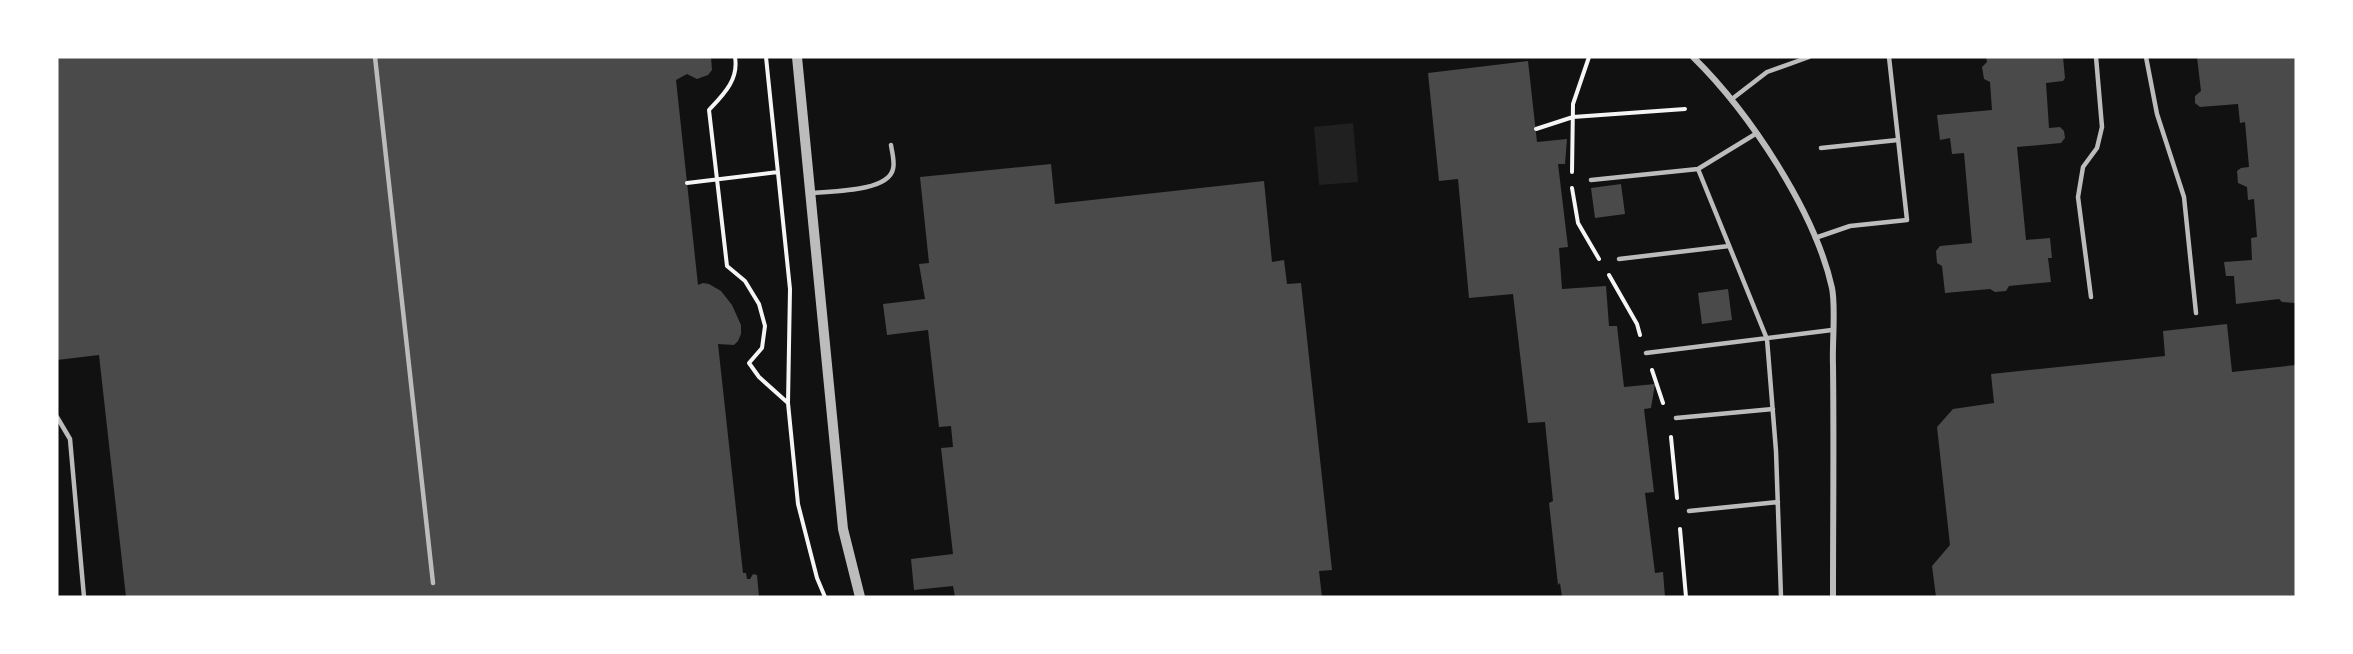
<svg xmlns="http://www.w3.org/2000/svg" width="2353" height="654" font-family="'Public Sans',sans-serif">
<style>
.green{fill:#202020}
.building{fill:#4a4a4a}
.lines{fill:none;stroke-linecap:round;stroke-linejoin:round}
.path{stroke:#f5f5f5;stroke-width:4}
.service{stroke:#bcbcbc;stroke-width:4.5}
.minor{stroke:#bcbcbc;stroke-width:6}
.tertiary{stroke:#bcbcbc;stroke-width:10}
</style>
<rect width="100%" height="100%" fill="#111"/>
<path class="green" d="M1353,123L1358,182L1319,185L1314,127Z"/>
<path class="building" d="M57,57H711L712,70L708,75L697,79L687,74L676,80L698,285L703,283L709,284L721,291L732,305L741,325V334L738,341L734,345L718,344L743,573H746L747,579H750L753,574L757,575L759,597H126L99,355L57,360Z
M1986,57H2063L2065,78L2063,81L2046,83L2049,128L2060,127L2064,131L2065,138L2061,143L2017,147L2026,240L2050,238L2052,258H2048L2051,282L2009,286L2006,291L1995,292L1990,289L1945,293L1942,266L1937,263L1936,251L1940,246L1972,243L1964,153L1952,154L1950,138L1940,140L1937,115L1992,110L1990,82L1984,79L1982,67L1987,62Z
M2197,57H2296L2295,303L2282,302L2279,299L2236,304L2234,276H2226L2224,262L2252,260L2251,238L2257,237L2254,199L2248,200L2247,187L2238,183L2237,171L2241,168L2249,167L2245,122L2240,123L2238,104L2200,107L2195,103V96L2201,91Z
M1528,61L1537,142L1567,139L1565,164H1558L1568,247L1559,248L1562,289L1606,286L1609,326H1617L1624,387L1655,384L1651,408L1644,409L1654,492L1645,493L1655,573L1663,572L1665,597H1562L1560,583L1558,585L1549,503L1553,501L1545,422L1528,423L1513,294L1469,298L1458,179L1439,181L1428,73Z
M1051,164L1055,204L1264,181L1272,262L1284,260L1287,284L1301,283L1332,570L1319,571L1322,597H955L953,586L914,590L911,559L953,554L941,448L953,447L951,426L939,427L928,330L887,335L883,304L925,299L919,264L929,263L920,177Z
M1621,184L1625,214L1595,218L1591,188Z
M1728,289L1732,320L1702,324L1698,293Z
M2227,324L2232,372L2296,365V597H1936L1932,566L1950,545L1937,427L1953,409L1994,403L1991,374L2165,356L2163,331Z"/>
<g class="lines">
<path class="path" d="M735,57C739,80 723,95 709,110L727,266L745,281L759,304L765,326L762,348L749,363L759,377L788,403
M766,57L790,289L788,403L798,504L817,578L825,597
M1536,129L1573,117L1685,109
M1572,172L1573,104L1589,57
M687,183L778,172
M1572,188L1578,223L1599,259
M1609,275L1637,324L1640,335
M1652,370L1663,403
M1671,437L1677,498
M1680,529L1686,597"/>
<path class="service" d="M375,57L433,583
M2146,57L2157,114L2184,197L2196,313
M1732,99L1767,72L1809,57
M1821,148L1898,140
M1698,169L1767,339L1776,451L1781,597
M1591,180L1698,169L1757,133
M811,193C831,191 888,192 893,169C895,162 892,152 891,145
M1815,238L1850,226L1907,220L1889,57
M1619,259L1729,246
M2091,297L2078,197L2083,167L2097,148L2102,127L2096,57
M1646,353L1832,330
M57,417L70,439L84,597
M1676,418L1773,409
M1689,511L1778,502"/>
<path class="minor" d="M1693,57C1749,112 1815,211 1832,288C1836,307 1832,344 1833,365C1834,443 1833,520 1833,597"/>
<path class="tertiary" d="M797,57L843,529L860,597"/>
</g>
<rect width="2353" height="654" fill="none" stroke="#ffffff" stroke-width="117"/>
</svg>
